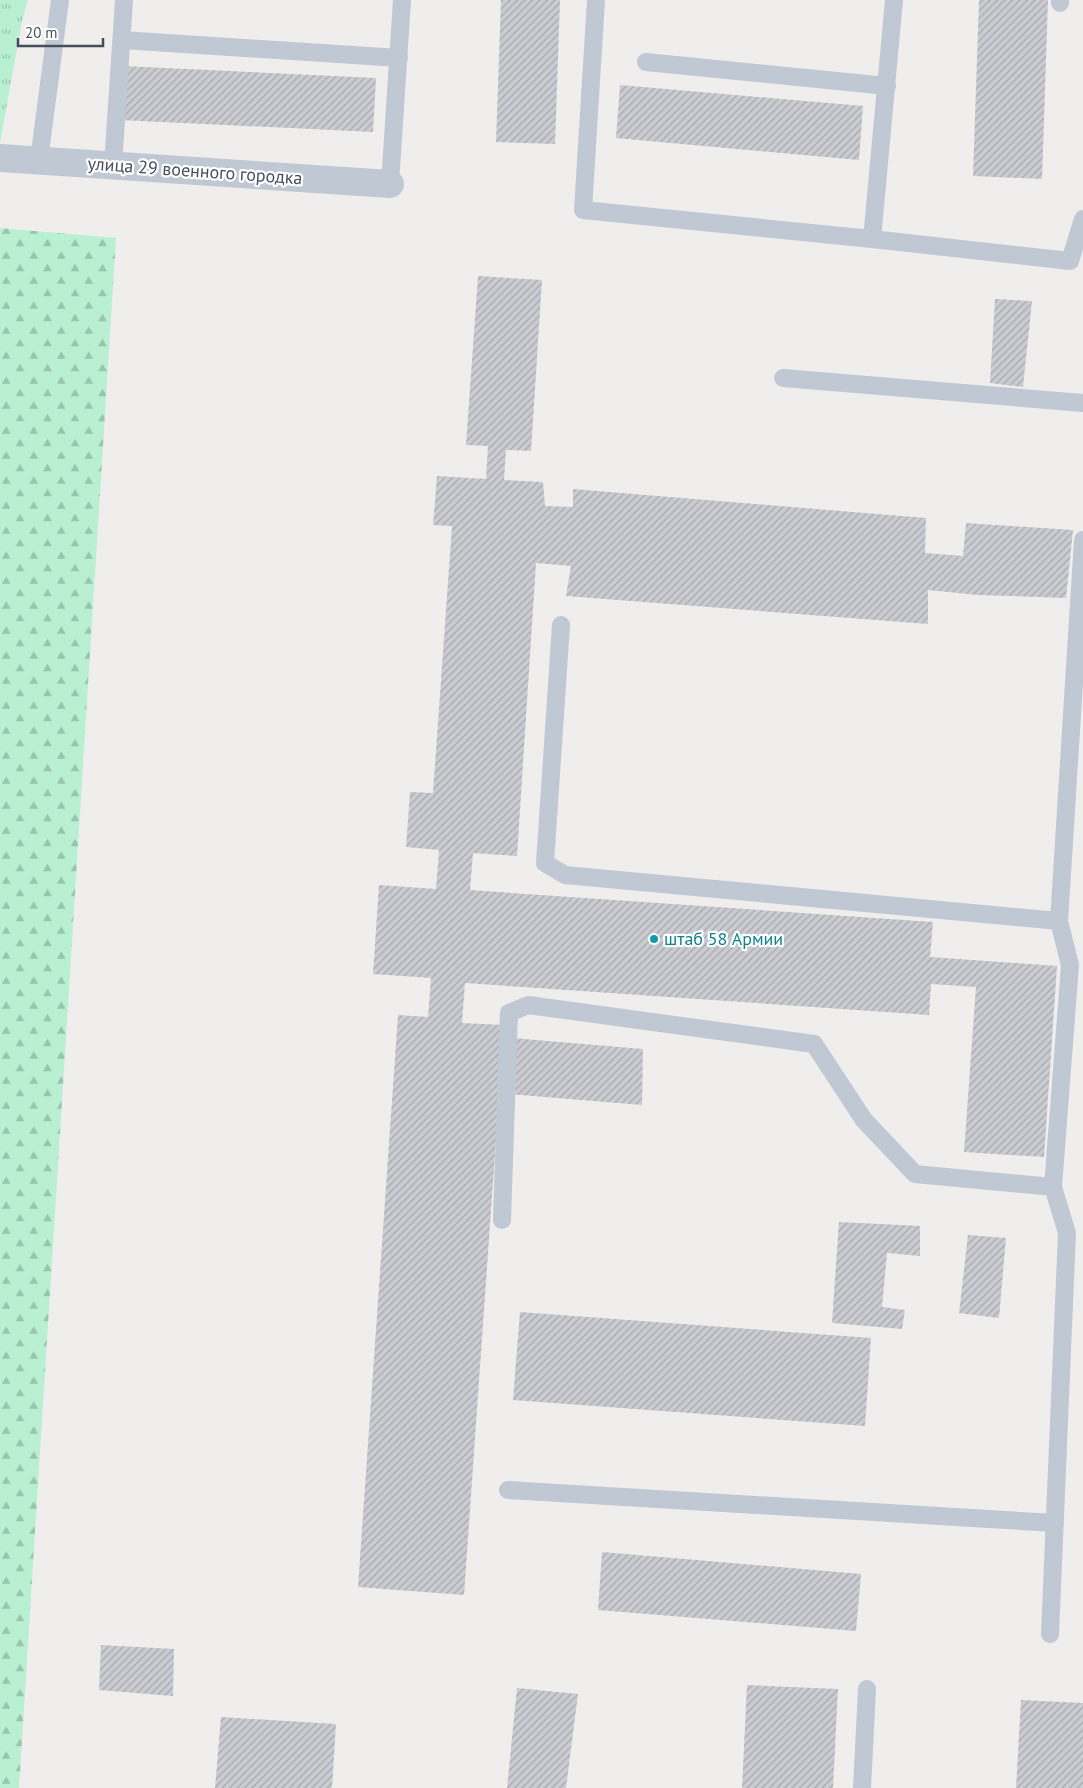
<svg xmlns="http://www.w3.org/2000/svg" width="1083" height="1788" font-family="'PT Sans',sans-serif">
<defs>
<pattern id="grass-tufts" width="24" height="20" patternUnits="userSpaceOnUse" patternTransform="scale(1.25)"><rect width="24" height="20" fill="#b9f0d2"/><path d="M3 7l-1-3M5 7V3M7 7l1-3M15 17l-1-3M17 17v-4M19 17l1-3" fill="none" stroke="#98c5ad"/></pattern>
<pattern id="forest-firs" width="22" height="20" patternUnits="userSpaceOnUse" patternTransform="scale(1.25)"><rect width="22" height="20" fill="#b9f0d2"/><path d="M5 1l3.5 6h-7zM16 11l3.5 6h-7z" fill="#98c5ad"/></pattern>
<pattern id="building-hatch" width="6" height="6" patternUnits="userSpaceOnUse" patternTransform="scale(1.25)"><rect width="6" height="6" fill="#caccd2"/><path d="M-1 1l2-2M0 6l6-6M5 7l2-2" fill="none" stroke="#a6a8ad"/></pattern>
</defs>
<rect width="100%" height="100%" fill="#f0eded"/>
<!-- grass -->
<path fill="url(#grass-tufts)" d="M 0,0 L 28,0 L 22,21 L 0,143 Z"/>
<!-- forest -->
<path fill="url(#forest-firs)" d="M 0,228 L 116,238 L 19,1788 L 0,1788 Z"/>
<!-- building -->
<path fill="url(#building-hatch)" d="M 501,0 L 560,0 L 555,144 L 496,142 Z
M 979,0 L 1048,0 L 1042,179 L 973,176 Z
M 123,66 L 376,78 L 373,132 L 120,120 Z
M 620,85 L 863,106 L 859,160 L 616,138 Z
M 478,276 L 542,280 L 531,451 L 506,450 L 504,480 L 543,482 L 545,506 L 573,507 L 573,489 L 926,518 L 925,553 L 963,556 L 966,523 L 1073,530 L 1066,598 L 978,595 L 928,590 L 928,624 L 566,596 L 571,566 L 536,563 L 517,856 L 473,853 L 470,890 L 933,922 L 930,957 L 1057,966 L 1044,1157 L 964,1152 L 976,987 L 931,984 L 929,1015 L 465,983 L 462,1023 L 504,1025 L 464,1595 L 358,1587 L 398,1015 L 428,1017 L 431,978 L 373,974 L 379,885 L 436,889 L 439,850 L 406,847 L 410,792 L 433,793 L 452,526 L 433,525 L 437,476 L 486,479 L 488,446 L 466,445 Z
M 995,299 L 1032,301 L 1023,387 L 990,383 Z
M 512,1038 L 643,1049 L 642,1105 L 509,1094 Z
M 839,1222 L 920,1226 L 920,1256 L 887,1253 L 882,1307 L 905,1310 L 902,1329 L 832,1323 Z
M 968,1235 L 1006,1238 L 999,1318 L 959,1313 Z
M 520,1312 L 871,1338 L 865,1426 L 513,1400 Z
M 602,1552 L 861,1574 L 856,1631 L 598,1610 Z
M 101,1645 L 174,1649 L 173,1696 L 99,1690 Z
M 747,1685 L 838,1689 L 833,1788 L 742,1788 Z
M 517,1688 L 578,1694 L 566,1788 L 507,1788 Z
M 1021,1700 L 1083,1703 L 1083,1788 L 1016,1788 Z
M 221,1717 L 336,1724 L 332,1788 L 215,1788 Z"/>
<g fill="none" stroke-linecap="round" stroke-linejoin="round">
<!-- lane -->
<path stroke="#c0c8d3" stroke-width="18" d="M 596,0 L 583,210 L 872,239 L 1070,261 L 1083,219
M 1060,3 L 1060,0
M 122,40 L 399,58
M 646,62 L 887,86
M 39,160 L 60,0
M 113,165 L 124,0
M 390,184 L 402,0
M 872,239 L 894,0
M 783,378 L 1083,403
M 561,625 L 545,863 L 565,875 L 1059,921
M 502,1220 L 509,1013 L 528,1005 L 814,1044 L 864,1120 L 915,1174 L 1053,1187
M 508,1490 L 1055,1523
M 1050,1634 L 1067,1233 L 1053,1187 L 1070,965 L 1059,921 L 1083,540
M 862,1788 L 867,1689"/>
<!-- street -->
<path stroke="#c0c8d3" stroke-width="28" d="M 0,158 L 390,184"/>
</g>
<!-- markers -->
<circle fill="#0f9aa8" stroke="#fff" stroke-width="2" cx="654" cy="939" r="5"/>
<g text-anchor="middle" stroke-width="4.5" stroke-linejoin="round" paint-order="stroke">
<!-- street labels -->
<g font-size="18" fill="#454f5b" stroke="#fff">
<text transform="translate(195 171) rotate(4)" y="6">улица 29 военного городка</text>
</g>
<!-- culture labels -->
<g font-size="18" fill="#0d838f" stroke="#fff" text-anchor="start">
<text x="664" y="945">штаб 58 Армии</text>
</g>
</g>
<!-- scale -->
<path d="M18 38v8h85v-8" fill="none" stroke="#454f5b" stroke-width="2.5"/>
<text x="25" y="38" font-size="15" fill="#454f5b" stroke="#ffffff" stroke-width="4" paint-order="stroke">20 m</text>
</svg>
